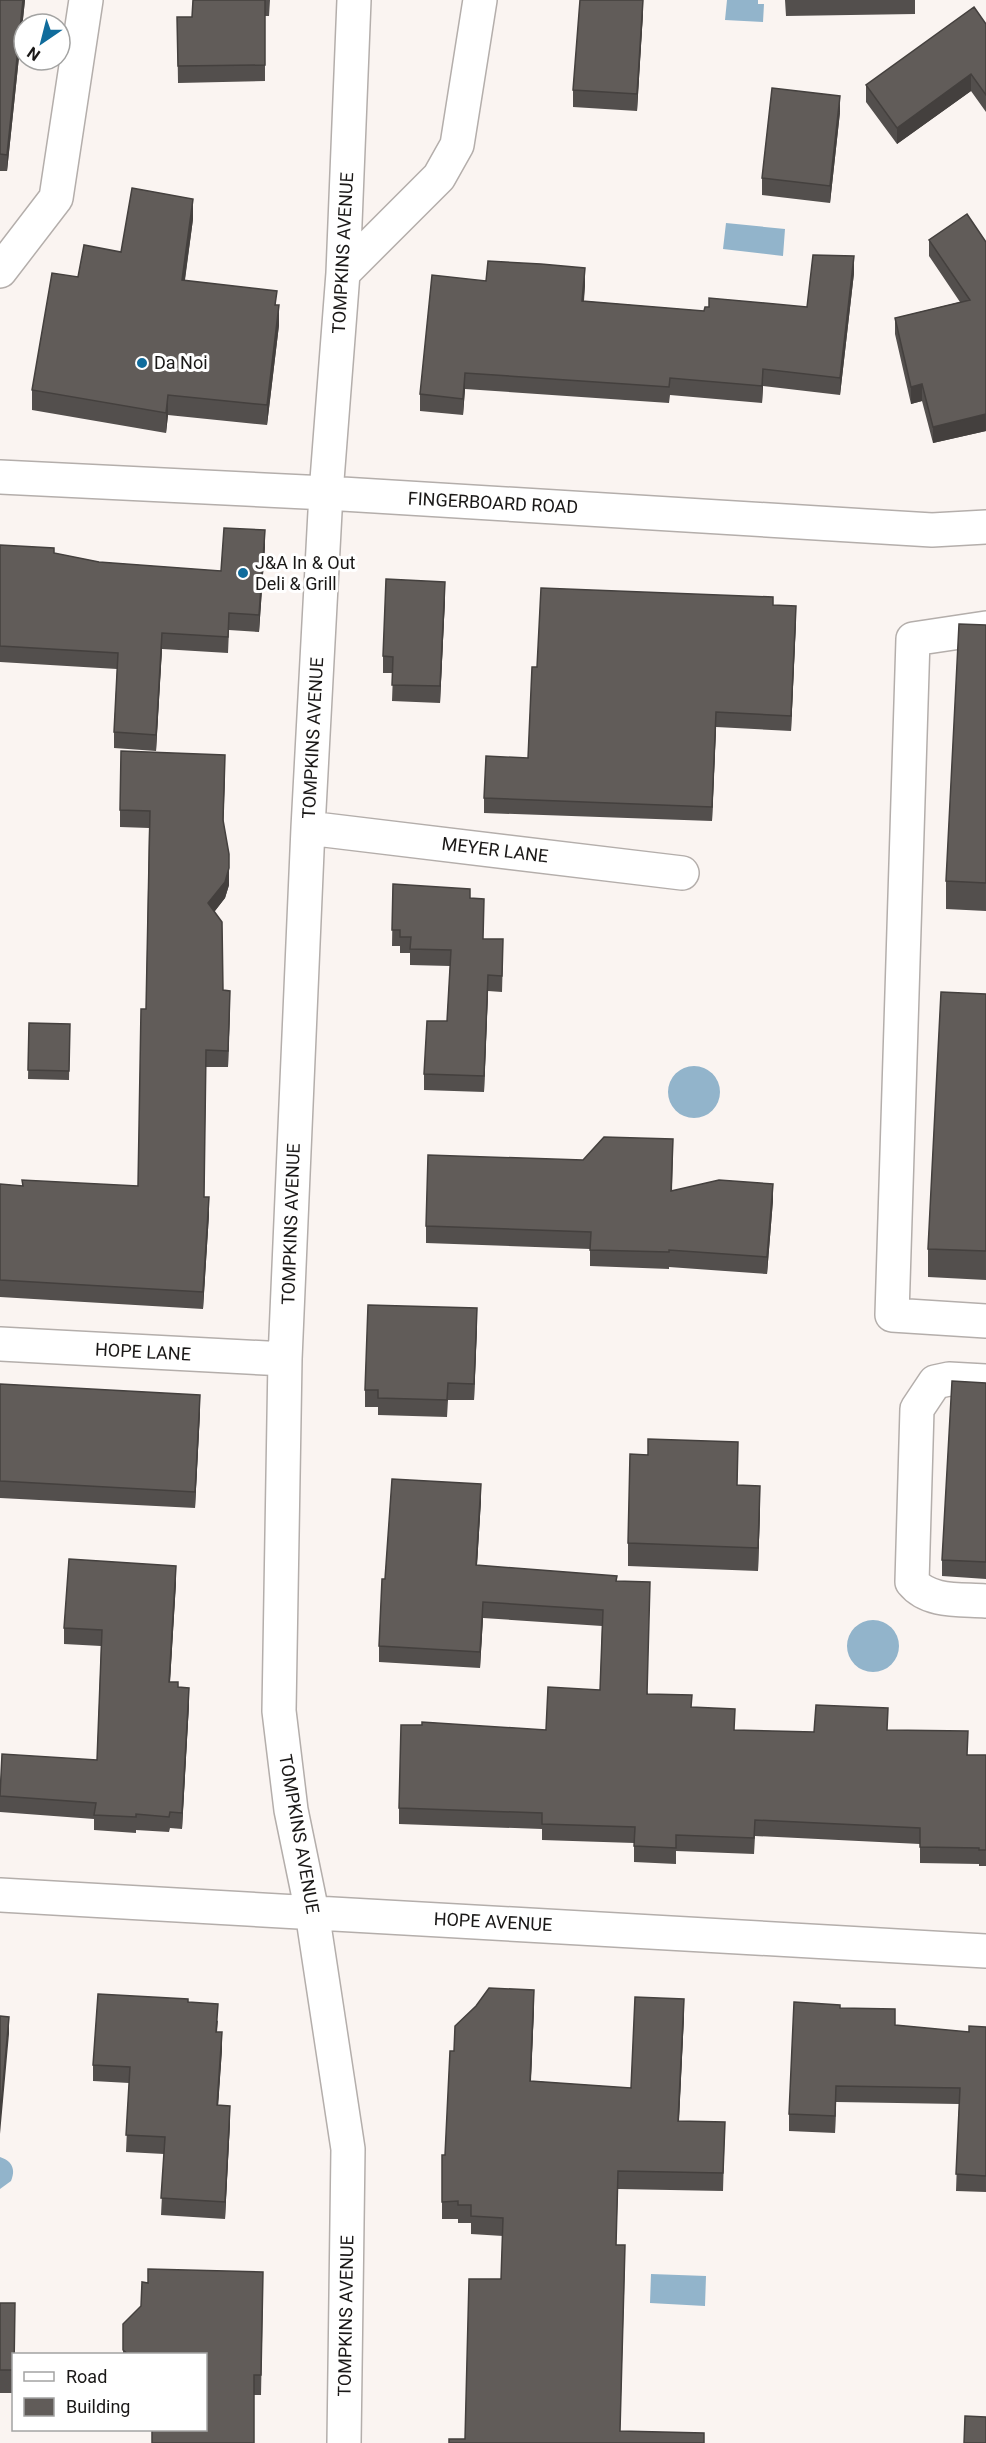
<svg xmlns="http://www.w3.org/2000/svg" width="986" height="2443" font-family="Roboto,sans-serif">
<rect width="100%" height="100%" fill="#faf4f1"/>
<!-- water -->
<path fill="#92b4cb" d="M 727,0 L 758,0 L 758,4 L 764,4 L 763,22 L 725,20 Z
M 726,223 L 785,229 L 783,256 L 723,249 Z
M668 1092a26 26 0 1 1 52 0a26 26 0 1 1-52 0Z
M847 1646a26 26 0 1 1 52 0a26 26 0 1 1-52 0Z
M 0,2157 C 12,2161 16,2169 11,2181 L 0,2189 Z
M 651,2274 L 706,2276 L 705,2306 L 650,2303 Z"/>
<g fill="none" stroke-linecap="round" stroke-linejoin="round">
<defs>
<path id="minor" d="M 0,271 L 56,198 L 86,0
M 343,273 L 439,177 L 457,145 L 480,0
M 0,477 L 326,493 L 932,530 L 986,527
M 986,628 L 913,639 L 892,1315 L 986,1321
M 308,828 L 682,873
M 0,1344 L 285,1359
M 986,1381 L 949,1379 L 935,1382 L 917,1409 L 912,1582 C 929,1603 961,1599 986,1601
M 0,1895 L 986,1951
M 344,2443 L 348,2149 L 312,1912 L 291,1810 L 279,1711 L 285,1359 L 308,828 L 326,493 L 343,273 L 354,0"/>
</defs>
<!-- minor casing -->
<use href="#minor" stroke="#b4aeab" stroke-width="36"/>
<!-- minor -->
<use href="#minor" stroke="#fff" stroke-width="33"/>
</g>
<!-- wall -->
<path fill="#534f4d" d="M 0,0 L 25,0 L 7,171 L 0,171 Z
M 193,0 L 270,0 L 269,16 L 265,16 L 265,81 L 178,83 L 177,17 L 192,17 Z
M 785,0 L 915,0 L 915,14 L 786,16 Z
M 643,13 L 637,111 L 573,107 L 573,90 Z
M 986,24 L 986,112 L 971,91 L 897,144 L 866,102 L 866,85 Z
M 840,112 L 830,203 L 762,195 L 762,178 Z
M 193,219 L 185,280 L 277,305 L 279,325 L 267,425 L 168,415 L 166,433 L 32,410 L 32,390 L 78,277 L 121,252 Z
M 929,240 L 986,242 L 986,431 L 933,443 L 922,401 L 911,404 L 895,334 L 895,318 L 960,302 L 929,256 Z
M 854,273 L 840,395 L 763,386 L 762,403 L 670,395 L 669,403 L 465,389 L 463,415 L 420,411 L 420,394 L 486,281 L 585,285 L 584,301 L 704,311 L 807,307 Z
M 0,545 L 54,553 L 99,562 L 221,571 L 265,546 L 259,632 L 229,630 L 228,653 L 162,649 L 156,751 L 114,748 L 114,732 L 117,669 L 0,662 Z
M 445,599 L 440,703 L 392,701 L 393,673 L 383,673 L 383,656 Z
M 773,605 L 796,620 L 791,731 L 716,727 L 712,821 L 484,813 L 484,798 L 528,758 L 537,667 Z
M 986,625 L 986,911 L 946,909 L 946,881 Z
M 225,772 L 223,823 L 229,885 L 225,898 L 214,912 L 223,990 L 230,1007 L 228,1067 L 206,1067 L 204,1197 L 209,1214 L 203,1309 L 0,1297 L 0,1184 L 22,1186 L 138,1186 L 146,1009 L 149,828 L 120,827 L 120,810 Z
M 393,884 L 470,898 L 483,939 L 503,955 L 502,992 L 488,991 L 484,1092 L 424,1090 L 424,1074 L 447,1021 L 450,966 L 410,965 L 410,953 L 400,953 L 400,946 L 392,946 Z
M 986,994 L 986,1280 L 928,1277 L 928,1249 Z
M 29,1023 L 70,1024 L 69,1080 L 28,1079 Z
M 673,1156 L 672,1191 L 773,1200 L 767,1274 L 669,1267 L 669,1269 L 590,1266 L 590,1249 L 426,1243 L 426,1226 L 583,1160 Z
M 477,1325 L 474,1400 L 448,1400 L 447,1417 L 378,1415 L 378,1407 L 365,1407 L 365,1390 Z
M 986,1383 L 986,1579 L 942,1576 L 942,1560 Z
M 0,1384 L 200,1412 L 195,1508 L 0,1498 Z
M 738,1465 L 737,1485 L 760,1510 L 758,1571 L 628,1566 L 628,1543 Z
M 481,1500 L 477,1565 L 617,1581 L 648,1694 L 692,1707 L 735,1730 L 814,1732 L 887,1730 L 968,1755 L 986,1755 L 986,1866 L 979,1866 L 979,1864 L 920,1863 L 920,1844 L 755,1836 L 754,1854 L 676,1851 L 676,1864 L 634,1862 L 634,1843 L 542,1840 L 542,1829 L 399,1824 L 399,1808 L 546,1730 L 600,1690 L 602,1626 L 483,1618 L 480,1668 L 379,1662 L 379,1646 L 385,1579 Z
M 176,1582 L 170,1682 L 178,1687 L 189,1704 L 182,1829 L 170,1828 L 169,1832 L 136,1830 L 136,1833 L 94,1830 L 94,1819 L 0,1812 L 0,1786 L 97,1760 L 101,1646 L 64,1644 L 64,1628 Z
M 188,2002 L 218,2021 L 217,2032 L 222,2049 L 218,2105 L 230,2122 L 225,2219 L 161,2215 L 164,2154 L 126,2152 L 129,2083 L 93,2081 L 93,2065 Z
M 476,2006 L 534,2008 L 531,2081 L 631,2088 L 684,2016 L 679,2121 L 725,2122 L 723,2191 L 618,2189 L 616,2245 L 625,2262 L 620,2431 L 465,2439 L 501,2279 L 503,2236 L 471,2234 L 471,2223 L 458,2223 L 458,2219 L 442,2219 L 442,2155 L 445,2155 L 454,2051 Z
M 840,2008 L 895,2025 L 969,2032 L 986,2027 L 986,2192 L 956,2191 L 959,2104 L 836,2102 L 835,2133 L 789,2131 L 789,2114 Z
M 263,2292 L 261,2395 L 254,2395 L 206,2355 L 123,2355 L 123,2324 Z
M 0,2303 L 14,2355 L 14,2393 L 0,2393 Z"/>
<!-- shaded-wall -->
<path fill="#44403e" d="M 23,0 L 25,0 L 7,171 L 7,155 Z
M 643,0 L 643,13 L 637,111 L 637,94 Z
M 971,74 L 971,91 L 897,144 L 897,128 Z
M 840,96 L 840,112 L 830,203 L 830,186 Z
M 193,199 L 193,219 L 182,300 L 182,280 Z
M 854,256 L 854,273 L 840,395 L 840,378 Z
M 585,268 L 585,285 L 582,318 L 582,301 Z
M 279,305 L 279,325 L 267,425 L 267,405 Z
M 763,369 L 763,386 L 762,403 L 762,386 Z
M 465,373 L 465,389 L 463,415 L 463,399 Z
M 922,384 L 922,401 L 911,404 L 911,387 Z
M 168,395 L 168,415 L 166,433 L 166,413 Z
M 986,414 L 986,431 L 933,443 L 933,427 Z
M 265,530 L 265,546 L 259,632 L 259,615 Z
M 445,582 L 445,599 L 440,703 L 440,686 Z
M 796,606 L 796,620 L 791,731 L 791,716 Z
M 162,633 L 162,649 L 156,751 L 156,735 Z
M 716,712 L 716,727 L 712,821 L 712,807 Z
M 225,755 L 225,772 L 223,837 L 223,820 Z
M 229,868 L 229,885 L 225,898 L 208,920 L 208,903 Z
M 488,975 L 488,991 L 484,1092 L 484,1076 Z
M 230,991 L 230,1007 L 228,1067 L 228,1051 Z
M 773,1184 L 773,1200 L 767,1274 L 767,1257 Z
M 209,1197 L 209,1214 L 203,1309 L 203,1292 Z
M 477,1308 L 477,1325 L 474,1400 L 474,1384 Z
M 200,1395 L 200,1412 L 195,1508 L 195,1492 Z
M 481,1484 L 481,1500 L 476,1581 L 476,1565 Z
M 760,1486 L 760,1510 L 758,1571 L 758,1548 Z
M 176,1566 L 176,1582 L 169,1698 L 169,1682 Z
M 483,1602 L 483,1618 L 480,1668 L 480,1652 Z
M 189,1688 L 189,1704 L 182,1829 L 182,1813 Z
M 534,1990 L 534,2008 L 530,2099 L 530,2081 Z
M 684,1999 L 684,2016 L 678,2139 L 678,2121 Z
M 9,2017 L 9,2034 L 0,2134 L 0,2117 Z
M 222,2032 L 222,2049 L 217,2122 L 217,2105 Z
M 836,2086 L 836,2102 L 835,2133 L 835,2116 Z
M 230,2106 L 230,2122 L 225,2219 L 225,2202 Z"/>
<!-- building -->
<path fill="#615c59" stroke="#44403e" stroke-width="1.5" d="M 0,0 L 23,0 L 7,155 L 0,154 Z
M 193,0 L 265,0 L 265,65 L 178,66 L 177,17 L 192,17 Z
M 580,0 L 643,0 L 637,94 L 573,90 Z
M 974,7 L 986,24 L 986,95 L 971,74 L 897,128 L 866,85 Z
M 772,88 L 840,96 L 830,186 L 762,178 Z
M 132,188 L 193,199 L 182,280 L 277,291 L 275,305 L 279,305 L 267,405 L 168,395 L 166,413 L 32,390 L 52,273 L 78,277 L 84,245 L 121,252 Z
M 967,214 L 986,242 L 986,414 L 933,427 L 922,384 L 911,387 L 895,318 L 970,300 L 929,240 Z
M 813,255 L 854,256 L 840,378 L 763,369 L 762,386 L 670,378 L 669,387 L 465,373 L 463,399 L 420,394 L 432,275 L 486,281 L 488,261 L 541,264 L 585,268 L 582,301 L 704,311 L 705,307 L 709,307 L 709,298 L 807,307 Z
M 224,528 L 265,530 L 259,615 L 229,613 L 228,637 L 162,633 L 156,735 L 114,732 L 118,653 L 0,646 L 0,545 L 54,548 L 54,553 L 99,562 L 221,571 Z
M 386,579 L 445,582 L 440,686 L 392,685 L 393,657 L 383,656 Z
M 541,588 L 773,597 L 773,605 L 796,606 L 791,716 L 716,712 L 712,807 L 484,798 L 486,756 L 528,758 L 532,667 L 537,667 Z
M 959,624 L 986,625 L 986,883 L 946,881 Z
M 121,751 L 225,755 L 223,820 L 229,854 L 229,868 L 225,882 L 208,903 L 222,922 L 223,990 L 230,991 L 228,1051 L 206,1050 L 204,1197 L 209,1197 L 203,1292 L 0,1280 L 0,1184 L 23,1186 L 22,1180 L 138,1186 L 141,1009 L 146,1009 L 150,811 L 120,810 Z
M 393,884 L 470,889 L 470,898 L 484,899 L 483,939 L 503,939 L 502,976 L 488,975 L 484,1076 L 424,1074 L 427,1021 L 447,1021 L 451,950 L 410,949 L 411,937 L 400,937 L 400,930 L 392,930 Z
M 941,992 L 986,994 L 986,1251 L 928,1249 Z
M 29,1023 L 70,1024 L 69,1071 L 28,1070 Z
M 604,1137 L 673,1139 L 671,1191 L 719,1180 L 773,1184 L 767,1257 L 669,1250 L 669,1252 L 590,1250 L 591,1232 L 426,1226 L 428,1155 L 583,1160 Z
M 368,1305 L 477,1308 L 474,1384 L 448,1383 L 447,1400 L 378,1398 L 378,1390 L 365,1390 Z
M 952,1381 L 986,1383 L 986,1562 L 942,1560 Z
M 0,1384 L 200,1395 L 195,1492 L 0,1481 Z
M 648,1439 L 738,1442 L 737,1485 L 760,1486 L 758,1548 L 628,1543 L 630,1454 L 648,1455 Z
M 392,1479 L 481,1484 L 476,1565 L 617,1576 L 616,1581 L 650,1582 L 647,1694 L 692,1695 L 691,1707 L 735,1709 L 734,1730 L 814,1732 L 816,1705 L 888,1708 L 887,1730 L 968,1731 L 967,1755 L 986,1755 L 986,1850 L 979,1850 L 979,1848 L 920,1847 L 920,1828 L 755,1820 L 754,1838 L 676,1835 L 676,1848 L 634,1846 L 635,1827 L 542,1824 L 542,1813 L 399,1808 L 401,1725 L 422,1725 L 422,1722 L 546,1730 L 548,1687 L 600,1690 L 603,1610 L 483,1602 L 480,1652 L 379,1646 L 382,1579 L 385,1579 Z
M 69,1559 L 176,1566 L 169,1682 L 178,1682 L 178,1687 L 189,1688 L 182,1813 L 170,1812 L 169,1817 L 136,1814 L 136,1817 L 94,1815 L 96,1803 L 0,1796 L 2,1754 L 97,1760 L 102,1630 L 64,1628 Z
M 489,1988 L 534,1990 L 530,2081 L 631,2088 L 635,1997 L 684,1999 L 678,2121 L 725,2122 L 723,2173 L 618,2171 L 616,2245 L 625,2245 L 620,2431 L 704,2433 L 704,2443 L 449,2443 L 449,2439 L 465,2439 L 469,2279 L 501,2279 L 503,2218 L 471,2216 L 471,2205 L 458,2205 L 458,2201 L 442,2202 L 442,2155 L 445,2155 L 450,2051 L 454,2051 L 455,2026 L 476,2006 Z
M 98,1994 L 188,1999 L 188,2002 L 218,2004 L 216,2032 L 222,2032 L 217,2105 L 230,2106 L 225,2202 L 161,2198 L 165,2137 L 126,2135 L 130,2067 L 93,2065 Z
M 794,2002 L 840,2005 L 840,2008 L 895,2009 L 895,2025 L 969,2032 L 969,2026 L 986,2027 L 986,2176 L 956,2174 L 960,2088 L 836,2086 L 835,2116 L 789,2114 Z
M 0,2016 L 9,2017 L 0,2117 Z
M 148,2269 L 263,2272 L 261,2375 L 254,2375 L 254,2443 L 152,2443 L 152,2430 L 206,2430 L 206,2355 L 129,2355 L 123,2350 L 123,2324 L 141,2306 L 142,2282 L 148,2283 Z
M 0,2303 L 15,2303 L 14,2370 L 0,2370 Z
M 965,2416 L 986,2417 L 986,2443 L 964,2443 Z"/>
<!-- markers -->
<g fill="#106c9c" stroke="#fff" stroke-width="2">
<circle cx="142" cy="363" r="6"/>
<circle cx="243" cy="573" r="6"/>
</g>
<g text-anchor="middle" stroke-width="6" stroke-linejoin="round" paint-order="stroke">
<!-- street labels -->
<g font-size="18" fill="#1a1817" stroke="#fff">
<text transform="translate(343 253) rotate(-87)" y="6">TOMPKINS AVENUE</text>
<text transform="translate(493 503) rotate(3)" y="6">FINGERBOARD ROAD</text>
<text transform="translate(313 738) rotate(-87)" y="6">TOMPKINS AVENUE</text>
<text transform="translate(495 850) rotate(7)" y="6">MEYER LANE</text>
<text transform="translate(291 1224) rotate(-88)" y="6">TOMPKINS AVENUE</text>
<text transform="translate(143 1352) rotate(3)" y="6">HOPE LANE</text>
<text transform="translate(299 1834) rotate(80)" y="6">TOMPKINS AVENUE</text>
<text transform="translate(493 1922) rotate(3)" y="6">HOPE AVENUE</text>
<text transform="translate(346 2316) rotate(-89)" y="6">TOMPKINS AVENUE</text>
</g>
<!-- poi labels -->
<g font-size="18" fill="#1a1817" stroke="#fff" text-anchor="start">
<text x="154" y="369">Da Noi</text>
<text x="255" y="569">J&amp;A In &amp; Out<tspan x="255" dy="21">Deli &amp; Grill</tspan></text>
</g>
</g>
<!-- legend -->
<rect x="12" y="2353" width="195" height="78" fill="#ffffff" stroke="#a3a3a2" stroke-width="1.5"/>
<rect x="24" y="2372" width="30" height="9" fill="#ffffff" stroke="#a3a3a2" stroke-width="1.5"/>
<text x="66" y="2383" font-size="18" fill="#1a1817">Road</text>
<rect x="24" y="2398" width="30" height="18" fill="#615c59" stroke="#a3a3a2" stroke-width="1.5"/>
<text x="66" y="2413" font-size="18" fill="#1a1817">Building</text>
<!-- north arrow -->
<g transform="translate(42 42) rotate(215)"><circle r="28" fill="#ffffff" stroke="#a3a3a2" stroke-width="1.5"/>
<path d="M0-4.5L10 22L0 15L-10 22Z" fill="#106c9c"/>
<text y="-9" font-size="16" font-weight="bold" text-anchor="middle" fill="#1a1817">N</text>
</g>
</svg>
